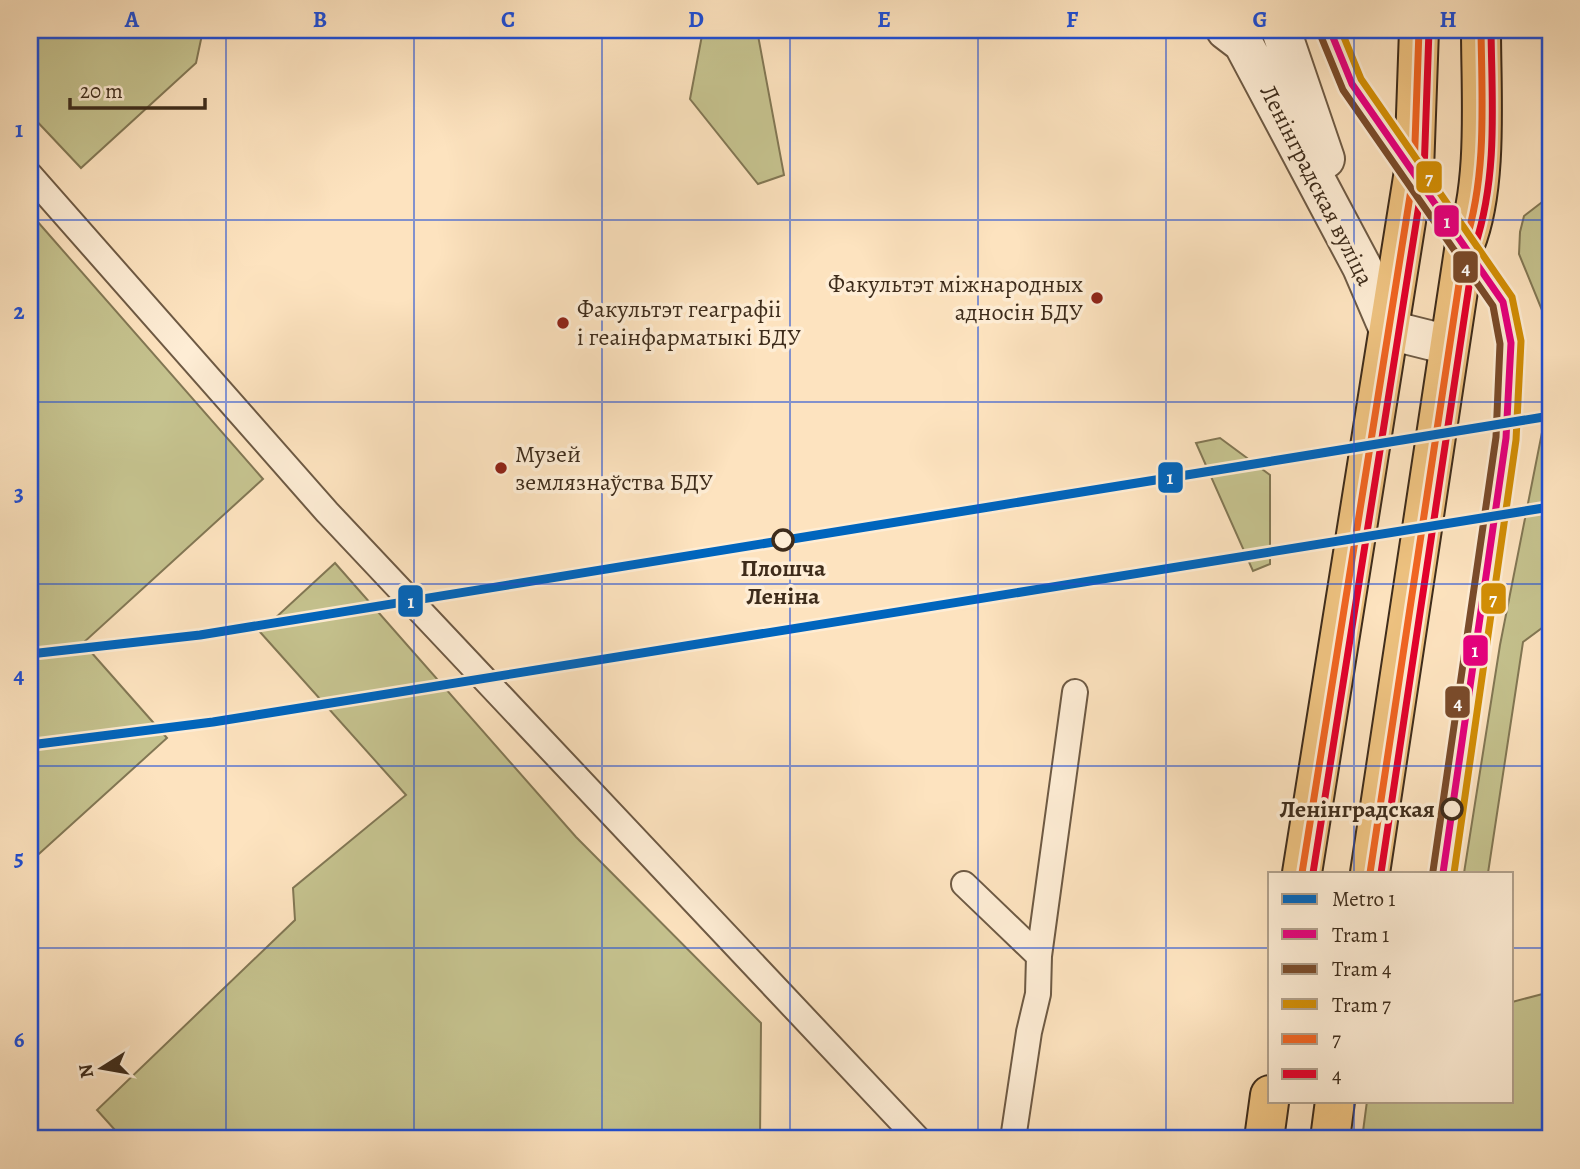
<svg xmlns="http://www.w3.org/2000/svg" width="1580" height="1169" font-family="Alegreya,serif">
<rect width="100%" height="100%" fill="#fde3bf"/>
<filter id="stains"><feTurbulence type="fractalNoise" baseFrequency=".00286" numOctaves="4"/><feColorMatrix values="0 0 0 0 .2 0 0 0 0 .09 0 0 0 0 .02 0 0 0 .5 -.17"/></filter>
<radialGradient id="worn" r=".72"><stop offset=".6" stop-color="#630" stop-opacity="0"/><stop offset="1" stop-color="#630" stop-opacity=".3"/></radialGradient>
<!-- green -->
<path fill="#c5c28e" stroke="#827754" stroke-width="2" d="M 30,30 L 203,30 L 196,63 L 81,168 L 30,114 Z
M 703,30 L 757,30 L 784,175 L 758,184 L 690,99 Z
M 1550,196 L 1550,622 L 1523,642 L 1488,873 L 1464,873 L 1500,645 L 1550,392 L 1544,315 L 1519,254 L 1520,232 L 1524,216 Z
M 37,221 L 263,479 L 83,643 L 167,738 L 30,862 L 30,227 Z
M 1220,438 L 1270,475 L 1270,564 L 1253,571 L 1196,443 Z
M 335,563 L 576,837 L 761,1023 L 760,1139 L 123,1139 L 97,1110 L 295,920 L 293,888 L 406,795 L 260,632 Z
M 1550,992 L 1550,1139 L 1362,1139 L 1367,1101 L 1512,1101 L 1512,1002 Z"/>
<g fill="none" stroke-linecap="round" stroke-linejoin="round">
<defs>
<path id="service" d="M 30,175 L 327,512 L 918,1139
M 964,884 L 1039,956 L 1038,994 L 1029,1032 L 1013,1139
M 1039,956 L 1075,692"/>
<path id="tertiary" d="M 1226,30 L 1243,43 L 1362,267 L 1389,330 L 1449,345
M 1281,30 L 1325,159"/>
<path id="primary" d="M 1302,873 L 1414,171 L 1419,30
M 1370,873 L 1465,244 C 1488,187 1481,93 1481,30
M 1264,1139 L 1270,1095
M 1330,1139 L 1335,1101"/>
</defs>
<!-- service casing -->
<use href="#service" stroke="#6e5a44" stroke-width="28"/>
<!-- tertiary casing -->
<use href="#tertiary" stroke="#6e5a44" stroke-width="42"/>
<!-- primary casing -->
<use href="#primary" stroke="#3e2c1b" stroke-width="42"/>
<!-- service -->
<use href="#service" stroke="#feedd5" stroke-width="24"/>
<!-- tertiary -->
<use href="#tertiary" stroke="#feedd5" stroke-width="38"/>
<!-- primary -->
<use href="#primary" stroke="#eec280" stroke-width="38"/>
<defs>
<path id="bus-1" d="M 1302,873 L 1414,171 L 1419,30
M 1370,873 L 1465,244 C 1487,175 1482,102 1481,30"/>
<path id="bus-2" d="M 1313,873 L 1424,173 L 1429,30
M 1381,873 L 1475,246 C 1498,176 1492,103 1491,30"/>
</defs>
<!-- bus-1 casing -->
<use href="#bus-1" stroke="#feedd5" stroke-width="12"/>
<!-- bus-2 casing -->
<use href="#bus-2" stroke="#feedd5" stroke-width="12"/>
<!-- bus-1 -->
<use href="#bus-1" stroke="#f26522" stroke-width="7"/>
<!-- bus-2 -->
<use href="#bus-2" stroke="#e4002b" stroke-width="7"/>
<defs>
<path id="tram-1" d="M 1330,30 L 1352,84 L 1503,302 L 1511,343 L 1506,438 L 1443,873"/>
<path id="tram-2" d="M 1320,34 L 1343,90 L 1493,306 L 1500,344 L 1496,437 L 1433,871"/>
<path id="tram-3" d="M 1341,30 L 1361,79 L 1512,297 L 1521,341 L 1516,440 L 1454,873"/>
</defs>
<!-- tram-1 casing -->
<use href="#tram-1" stroke="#feedd5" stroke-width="12"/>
<!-- tram-2 casing -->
<use href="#tram-2" stroke="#feedd5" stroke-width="12"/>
<!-- tram-3 casing -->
<use href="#tram-3" stroke="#feedd5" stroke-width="12"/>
<!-- tram-1 -->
<use href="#tram-1" stroke="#e5007d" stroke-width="7"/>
<!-- tram-2 -->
<use href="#tram-2" stroke="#7a4b2a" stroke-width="7"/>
<!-- tram-3 -->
<use href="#tram-3" stroke="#d28e05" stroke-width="7"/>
<defs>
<path id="metro-1" d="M 30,654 L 200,635 L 1550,416
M 30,745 L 213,722 L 1550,507"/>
</defs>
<!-- metro-1 casing -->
<use href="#metro-1" stroke="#feedd5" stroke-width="14"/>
<!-- metro-1 -->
<use href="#metro-1" stroke="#0065bd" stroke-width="9"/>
</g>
<!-- grid -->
<path fill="none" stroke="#1d4ed8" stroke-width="2" stroke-opacity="0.55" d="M 226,30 L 226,1139M 414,30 L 414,1139M 602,30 L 602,1139M 790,30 L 790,1139M 978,30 L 978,1139M 1166,30 L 1166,1139M 1354,30 L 1354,873M 30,220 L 1550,220M 30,402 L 1550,402M 30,584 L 1550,584M 30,766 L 1550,766M 30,948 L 1270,948M 1512,948 L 1550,948M 1354,1101 L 1354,1139"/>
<!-- markers -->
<g fill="#8f2418" stroke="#feedd5" stroke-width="2.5">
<circle cx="1097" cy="298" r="7"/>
<circle cx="563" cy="323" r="7"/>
<circle cx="501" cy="468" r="7"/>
</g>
<g fill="#feedd5" stroke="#3e2c1b" stroke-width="3.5">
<circle cx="783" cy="540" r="10"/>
<circle cx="1452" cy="809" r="10"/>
</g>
<g text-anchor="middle" stroke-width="7" stroke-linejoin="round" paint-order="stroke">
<!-- street labels -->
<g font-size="24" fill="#3e2c1b" stroke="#feedd5">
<text transform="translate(1317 185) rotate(63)" y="8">Ленінградская вуліца</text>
</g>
<!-- poi labels -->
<g font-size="24" fill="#3e2c1b" stroke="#feedd5" text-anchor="start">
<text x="1083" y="292" text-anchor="end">Факультэт міжнародных<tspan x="1083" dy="28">адносін БДУ</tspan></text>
<text x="577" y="317">Факультэт геаграфіі<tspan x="577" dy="28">і геаінфарматыкі БДУ</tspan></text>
<text x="515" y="462">Музей<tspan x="515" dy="28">землязнаўства БДУ</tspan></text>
</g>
<!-- stop labels -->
<g font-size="24" font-weight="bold" fill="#3e2c1b" stroke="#feedd5">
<text x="783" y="576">Плошча<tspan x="783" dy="28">Леніна</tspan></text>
<text x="1435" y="817" text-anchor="end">Ленінградская</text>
</g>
</g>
<g stroke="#feedd5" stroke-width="2.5">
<rect x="1415" y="160" width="28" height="34" rx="7" fill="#d28e05"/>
<rect x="1433" y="204" width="27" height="34" rx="7" fill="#e5007d"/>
<rect x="1452" y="250" width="27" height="34" rx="7" fill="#7a4b2a"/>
<rect x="1157" y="461" width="27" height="33" rx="7" fill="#0065bd"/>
<rect x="1480" y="582" width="27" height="33" rx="7" fill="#d28e05"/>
<rect x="397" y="584" width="27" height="34" rx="7" fill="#0065bd"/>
<rect x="1462" y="634" width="27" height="33" rx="7" fill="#e5007d"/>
<rect x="1444" y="685" width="27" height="34" rx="7" fill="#7a4b2a"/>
</g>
<g font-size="19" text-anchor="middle" font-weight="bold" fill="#fff">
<text x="1429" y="184">7</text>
<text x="1447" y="228">1</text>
<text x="1466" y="274">4</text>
<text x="1170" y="484">1</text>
<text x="1493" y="605">7</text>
<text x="411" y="608">1</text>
<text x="1475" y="657">1</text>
<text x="1458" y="709">4</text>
</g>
<!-- margin -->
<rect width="1580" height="1169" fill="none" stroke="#fde3bf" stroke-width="77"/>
<!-- legend -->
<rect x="1268" y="872" width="245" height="231" fill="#feedd5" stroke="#b1a08b" stroke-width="2"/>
<rect x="1282" y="894" width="35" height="10" fill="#0065bd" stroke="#b1a08b" stroke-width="2"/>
<text x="1332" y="906" font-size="21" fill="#3e2c1b">Metro 1</text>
<rect x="1282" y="929" width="35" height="10" fill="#e5007d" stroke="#b1a08b" stroke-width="2"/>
<text x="1332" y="942" font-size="21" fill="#3e2c1b">Tram 1</text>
<rect x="1282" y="964" width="35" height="10" fill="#7a4b2a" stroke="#b1a08b" stroke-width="2"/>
<text x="1332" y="976" font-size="21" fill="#3e2c1b">Tram 4</text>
<rect x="1282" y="999" width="35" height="10" fill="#d28e05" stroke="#b1a08b" stroke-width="2"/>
<text x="1332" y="1012" font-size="21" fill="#3e2c1b">Tram 7</text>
<rect x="1282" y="1034" width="35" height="10" fill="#f26522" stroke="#b1a08b" stroke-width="2"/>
<text x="1332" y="1046" font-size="21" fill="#3e2c1b">7</text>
<rect x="1282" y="1069" width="35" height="10" fill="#e4002b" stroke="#b1a08b" stroke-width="2"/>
<text x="1332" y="1082" font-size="21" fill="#3e2c1b">4</text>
<!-- north arrow -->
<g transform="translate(102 1068) rotate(259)" stroke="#feedd5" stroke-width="5" paint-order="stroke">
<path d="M0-5L12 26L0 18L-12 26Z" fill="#3e2c1b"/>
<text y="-10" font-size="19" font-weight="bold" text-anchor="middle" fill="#3e2c1b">N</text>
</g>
<!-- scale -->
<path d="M70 98v10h135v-10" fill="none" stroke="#3e2c1b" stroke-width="3.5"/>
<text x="80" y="98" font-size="21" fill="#3e2c1b" stroke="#feedd5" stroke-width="5" paint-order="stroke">20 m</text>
<rect x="38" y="38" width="1504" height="1092" fill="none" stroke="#1d4ed8" stroke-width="2.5"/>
<g font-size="23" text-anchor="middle" font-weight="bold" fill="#1d4ed8">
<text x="132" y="27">A</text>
<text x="320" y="27">B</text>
<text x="508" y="27">C</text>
<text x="696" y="27">D</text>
<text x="884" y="27">E</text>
<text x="1072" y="27">F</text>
<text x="1260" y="27">G</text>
<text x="1448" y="27">H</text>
<text x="19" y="137">1</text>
<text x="19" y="319">2</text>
<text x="19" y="501">3</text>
<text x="19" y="683">4</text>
<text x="19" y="865">5</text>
<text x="19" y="1047">6</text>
</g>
<rect width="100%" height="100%" filter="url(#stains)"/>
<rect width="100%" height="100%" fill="url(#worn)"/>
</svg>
